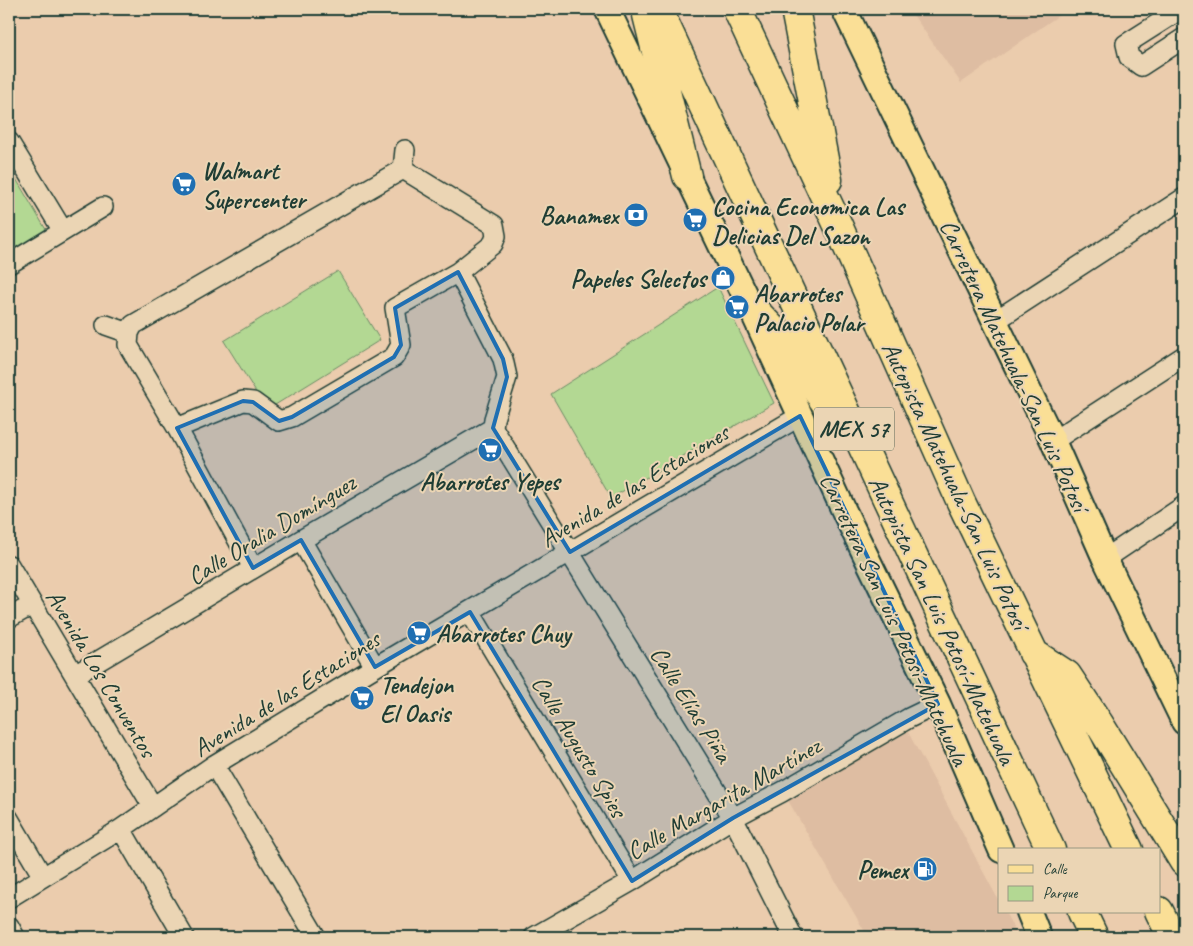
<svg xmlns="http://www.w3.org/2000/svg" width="1193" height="946" font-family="Caveat,sans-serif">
<rect width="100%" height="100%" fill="#ebccad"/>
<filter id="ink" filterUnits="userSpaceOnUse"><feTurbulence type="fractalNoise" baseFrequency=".02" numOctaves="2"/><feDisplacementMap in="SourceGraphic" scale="10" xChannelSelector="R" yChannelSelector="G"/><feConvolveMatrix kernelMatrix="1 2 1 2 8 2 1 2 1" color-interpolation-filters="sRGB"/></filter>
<g filter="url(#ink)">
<!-- built -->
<path fill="#debda2" d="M 909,9 L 1068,9 L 961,83 Z
M 908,732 L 999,901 L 999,912 L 1005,912 L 1018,937 L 868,937 L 786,797 Z"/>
<!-- green -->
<path fill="#b3d893" stroke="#698a64" d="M 9,167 L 48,233 L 9,256 Z
M 338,271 L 380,340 L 267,410 L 224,341 Z
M 718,287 L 774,403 L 611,498 L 551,394 Z"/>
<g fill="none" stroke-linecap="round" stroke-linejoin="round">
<defs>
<path id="minor" d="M 1181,9 L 1126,44 L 1129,57 L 1141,66 L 1184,38
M 9,142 L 63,231
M 403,169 L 494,225 L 496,236 L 493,244 L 458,272 L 503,359 L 507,377 L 494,419 L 493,428 L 733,818 L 793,937
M 403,169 L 405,150
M 9,264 L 103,207
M 995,321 L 1184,198
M 106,325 L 129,333
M 177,428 L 243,401 L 253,402 L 279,421 L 292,417 L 394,357 L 401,345 L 395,308 L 458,272
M 1053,441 L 1184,356
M 301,540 L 375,667
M 1105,559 L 1184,506
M 9,565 L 153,807
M 253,568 L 177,428 L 128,345 L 129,333 L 133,325 L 403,169
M 470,612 L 632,881
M 9,618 L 32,605
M 75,675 L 301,540 L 493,428
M 214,765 L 316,937
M 9,819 L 43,877
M 121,829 L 184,937
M 9,898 L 121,829 L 214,765 L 375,667 L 800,416
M 9,926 L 15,937
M 534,937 L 632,881 L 733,818 L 782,792 L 909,718 L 938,704"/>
<path id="major" d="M 607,9 L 749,304 L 845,513 L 938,704 L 1001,850
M 844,9 L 1053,441 L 1105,559 L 1184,722
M 1029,912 L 1039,937"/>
<path id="highway" d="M 658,9 L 1051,850
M 737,9 L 837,223 L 961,502 L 1129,850
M 795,9 L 828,180
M 647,15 L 687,176
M 749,304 L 779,336 L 833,414
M 1033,653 L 1067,675 L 1100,725 L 1184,862
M 1159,911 L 1172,937
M 1082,912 L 1094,937"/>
</defs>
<!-- minor casing -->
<use href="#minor" stroke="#1f3d34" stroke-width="22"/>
<!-- major casing -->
<use href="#major" stroke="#1f3d34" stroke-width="28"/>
<!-- highway casing -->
<use href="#highway" stroke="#1f3d34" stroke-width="31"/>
<!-- minor -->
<use href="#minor" stroke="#ebd5b4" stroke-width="19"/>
<!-- major -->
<use href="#major" stroke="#fadf96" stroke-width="24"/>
<!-- highway -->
<use href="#highway" stroke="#fadf96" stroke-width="28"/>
</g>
</g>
<!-- marked area -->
<path fill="#1f6fb2" fill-opacity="0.2" stroke="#1f6fb2" stroke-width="4" stroke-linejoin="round" d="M 458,272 L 503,359 L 507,377 L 493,428 L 570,552 L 800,416 L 938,704 L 733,818 L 632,881 L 470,612 L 375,667 L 301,540 L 253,568 L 177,428 L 243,401 L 253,402 L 279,421 L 292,417 L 394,357 L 401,345 L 395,308 Z"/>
<!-- icons -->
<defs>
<symbol id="supermarket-disc" viewBox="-11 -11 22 22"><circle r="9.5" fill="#1f6fb2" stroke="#ebd5b4"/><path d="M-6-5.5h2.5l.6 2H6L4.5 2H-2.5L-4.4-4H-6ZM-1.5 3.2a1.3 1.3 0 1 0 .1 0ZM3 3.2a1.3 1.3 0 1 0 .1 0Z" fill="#fff"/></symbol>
<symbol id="bank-disc" viewBox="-11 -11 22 22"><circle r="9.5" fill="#1f6fb2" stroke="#ebd5b4"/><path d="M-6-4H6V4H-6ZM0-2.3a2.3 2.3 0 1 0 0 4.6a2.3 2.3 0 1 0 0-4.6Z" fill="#fff"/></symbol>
<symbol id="shop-disc" viewBox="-11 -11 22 22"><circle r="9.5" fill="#1f6fb2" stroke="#ebd5b4"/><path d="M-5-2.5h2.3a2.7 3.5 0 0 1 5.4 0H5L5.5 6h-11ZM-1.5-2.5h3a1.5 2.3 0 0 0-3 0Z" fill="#fff"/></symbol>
<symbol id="fuel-disc" viewBox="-11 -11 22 22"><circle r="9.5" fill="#1f6fb2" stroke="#ebd5b4"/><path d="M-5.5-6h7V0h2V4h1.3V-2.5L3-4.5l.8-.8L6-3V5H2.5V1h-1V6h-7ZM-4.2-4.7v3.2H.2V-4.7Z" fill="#fff"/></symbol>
</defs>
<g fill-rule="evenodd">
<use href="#supermarket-disc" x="170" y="170" width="28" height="28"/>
<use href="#bank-disc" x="622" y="201" width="28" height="28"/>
<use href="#supermarket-disc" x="681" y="206" width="28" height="28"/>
<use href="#shop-disc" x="709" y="264" width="28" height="28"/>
<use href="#supermarket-disc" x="723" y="293" width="28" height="28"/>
<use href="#supermarket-disc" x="476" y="436" width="28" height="28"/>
<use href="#supermarket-disc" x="405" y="619" width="28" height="28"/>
<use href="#supermarket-disc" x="348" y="684" width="28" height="28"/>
<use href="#fuel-disc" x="911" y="855" width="28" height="28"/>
</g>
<g text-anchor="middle" stroke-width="4" stroke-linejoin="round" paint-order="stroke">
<!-- shield labels -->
<rect fill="#ebd5b4" stroke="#5c6b5a" stroke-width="1" x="814" y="407.5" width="80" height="43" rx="4"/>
<g font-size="24" font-weight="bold" fill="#1f3d34">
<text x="854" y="437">MEX 57</text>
</g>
<!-- poi labels -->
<g font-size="25" font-weight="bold" fill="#1f3d34" stroke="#ebd5b4" text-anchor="start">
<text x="202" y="179">Walmart<tspan x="202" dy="29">Supercenter</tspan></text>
<text x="712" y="215">Cocina Economica Las<tspan x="712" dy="29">Delicias Del Sazon</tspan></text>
<text x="618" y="224" text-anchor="end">Banamex</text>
<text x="706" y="287" text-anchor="end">Papeles Selectos</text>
<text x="754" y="302">Abarrotes<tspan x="754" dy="29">Palacio Polar</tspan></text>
<text x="490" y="490" text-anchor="middle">Abarrotes Yepes</text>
<text x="436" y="642">Abarrotes Chuy</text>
<text x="380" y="693">Tendejon<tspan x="380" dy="29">El Oasis</tspan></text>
<text x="908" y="878" text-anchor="end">Pemex</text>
</g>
<!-- street labels -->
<g font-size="25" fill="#1f3d34" stroke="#ebd5b4">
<text transform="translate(1015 365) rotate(65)" y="9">Carretera Matehuala-San Luis Potosí</text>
<text transform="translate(634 485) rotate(-31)" y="9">Avenida de las Estaciones</text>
<text transform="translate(956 485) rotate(65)" y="9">Autopista Matehuala-San Luis Potosí</text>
<text transform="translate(271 529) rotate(-31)" y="9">Calle Oralia Domínguez</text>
<text transform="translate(895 619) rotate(65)" y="9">Carretera San Luis Potosí-Matehuala</text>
<text transform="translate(943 620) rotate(65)" y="9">Autopista San Luis Potosí-Matehuala</text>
<text transform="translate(102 673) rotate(59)" y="9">Avenida Los Conventos</text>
<text transform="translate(286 693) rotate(-32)" y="9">Avenida de las Estaciones</text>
<text transform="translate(692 704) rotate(58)" y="9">Calle Elías Piña</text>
<text transform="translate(580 746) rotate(59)" y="9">Calle Augusto Spies</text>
<text transform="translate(723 798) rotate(-30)" y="9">Calle Margarita Martínez</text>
</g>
</g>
<!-- margin -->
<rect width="1193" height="946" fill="none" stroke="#ebd5b4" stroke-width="30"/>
<rect x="15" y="15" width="1163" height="916" fill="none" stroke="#1f3d34" stroke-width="2" filter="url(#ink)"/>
<!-- legend -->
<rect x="998" y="848" width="162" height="65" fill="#ebd5b4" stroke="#999881"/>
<rect x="1008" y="865" width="25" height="8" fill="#fadf96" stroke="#999881"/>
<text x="1043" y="874" font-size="15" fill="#1f3d34">Calle</text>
<rect x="1008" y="886" width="25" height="15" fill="#b3d893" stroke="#999881"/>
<text x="1043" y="898" font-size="15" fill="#1f3d34">Parque</text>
</svg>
